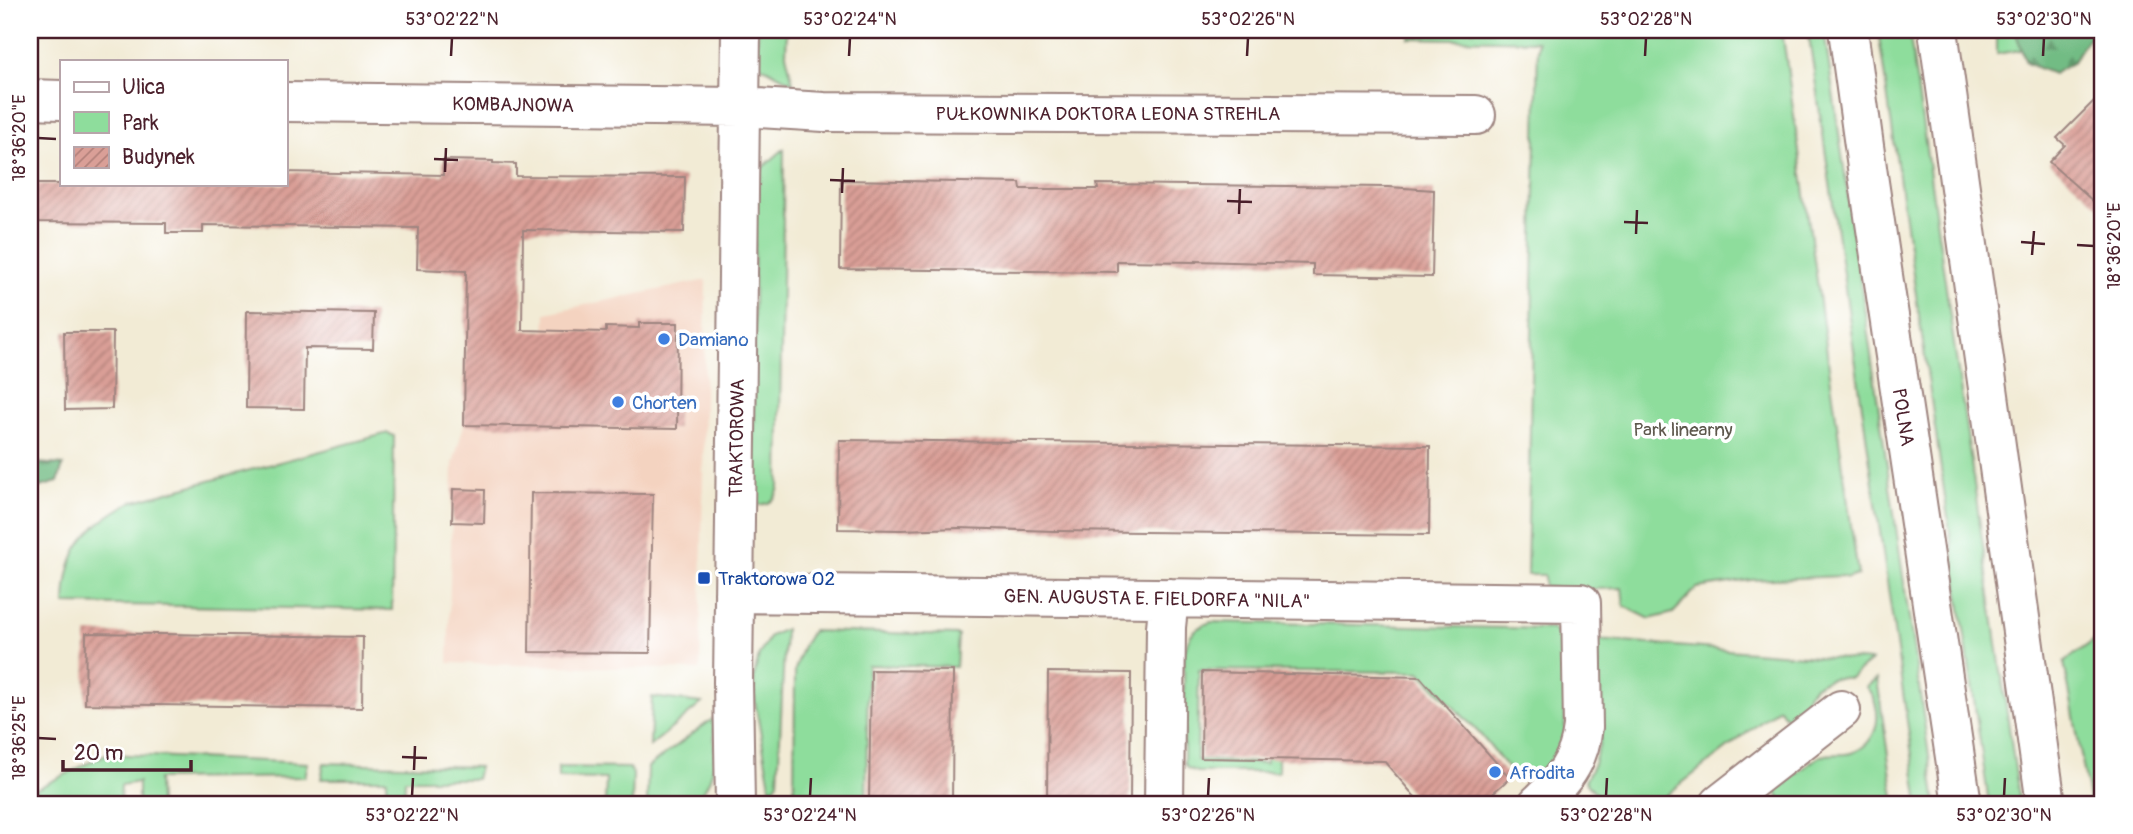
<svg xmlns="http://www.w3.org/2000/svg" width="2133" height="834" font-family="Pangolin,sans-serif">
<defs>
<pattern id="forest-firs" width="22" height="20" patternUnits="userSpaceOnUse" patternTransform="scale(1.75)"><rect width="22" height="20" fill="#72bc84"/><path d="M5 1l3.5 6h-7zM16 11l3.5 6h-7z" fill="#60986c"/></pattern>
<pattern id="building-hatch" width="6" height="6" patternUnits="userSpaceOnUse" patternTransform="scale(1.75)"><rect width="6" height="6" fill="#da9f97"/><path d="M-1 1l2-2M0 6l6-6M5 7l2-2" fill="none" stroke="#b3817b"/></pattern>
</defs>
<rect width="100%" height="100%" fill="#fff"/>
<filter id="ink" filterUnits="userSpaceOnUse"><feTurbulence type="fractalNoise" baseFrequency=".0143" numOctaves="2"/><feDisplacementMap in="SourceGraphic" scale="14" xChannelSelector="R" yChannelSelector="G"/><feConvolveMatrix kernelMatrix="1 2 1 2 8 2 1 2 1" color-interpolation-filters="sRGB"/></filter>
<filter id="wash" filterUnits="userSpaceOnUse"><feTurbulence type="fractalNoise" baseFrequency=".00686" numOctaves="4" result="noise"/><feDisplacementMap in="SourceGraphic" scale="28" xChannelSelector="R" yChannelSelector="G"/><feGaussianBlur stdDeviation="1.57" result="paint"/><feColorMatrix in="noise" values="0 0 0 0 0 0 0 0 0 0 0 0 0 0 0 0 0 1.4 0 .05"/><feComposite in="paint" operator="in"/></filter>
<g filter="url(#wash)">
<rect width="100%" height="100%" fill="#f2ebd5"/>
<!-- built -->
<path fill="#f4d3c0" d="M 706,280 L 700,670 L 448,663 L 453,463 L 464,425 L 465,365 L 544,366 L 546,313 Z"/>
<!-- green -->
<path fill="#8edd9c" stroke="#6c7e64" stroke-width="2" d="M 758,30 L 787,30 L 786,54 L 793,83 L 756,63 Z
M 1410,30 L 1782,30 L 1858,575 L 1847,578 L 1841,576 L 1751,580 L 1697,588 L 1673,613 L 1650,619 L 1624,606 L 1622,588 L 1571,590 L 1544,587 L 1544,575 L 1527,575 L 1538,41 L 1409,38 Z
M 1808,30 L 1824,30 L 1936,804 L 1919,804 Z
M 1878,30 L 1909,30 L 2020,804 L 1989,804 Z
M 1997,30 L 2103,30 L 2103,35 L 1997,54 Z
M 784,149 L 779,487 C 775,504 767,505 752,505 L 755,174 Z
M 388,433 L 394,436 L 392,610 L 65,604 C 66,549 85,528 131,502 Z
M 1211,622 L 1552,629 L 1565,643 L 1565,737 L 1557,757 L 1542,774 L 1521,775 L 1509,770 L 1480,734 L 1420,672 L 1199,670 L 1197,760 L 1266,763 L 1266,757 L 1278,757 L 1278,772 L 1197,772 L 1187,768 L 1184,763 L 1184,655 C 1188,635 1192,629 1211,622 Z
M 785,629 L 778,782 L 771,791 L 755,702 L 754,677 L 759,655 L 770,636 Z
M 812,631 L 958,635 L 956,667 L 868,665 L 866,804 L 794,804 L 795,670 L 802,648 Z
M 2103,634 L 2103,804 L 2090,804 L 2064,662 Z
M 1597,640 L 1871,661 L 1850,678 C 1809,675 1803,697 1798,733 L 1779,708 L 1655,804 L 1597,804 L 1602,800 L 1585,781 L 1594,764 L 1600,742 Z
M 1877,679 L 1895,804 L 1783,804 L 1776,791 C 1790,780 1804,766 1819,757 C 1827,752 1841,756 1851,753 C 1880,744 1885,708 1866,687 Z
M 652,697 L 702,703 L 650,746 Z
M 714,718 C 714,754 720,776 693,804 L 647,804 L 648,767 Z
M 106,754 L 308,763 L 305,777 L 158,779 L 159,804 L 138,804 L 138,782 L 121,785 L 120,804 L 30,804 L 30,792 Z
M 324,763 L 479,767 L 476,779 L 405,779 L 404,804 L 387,804 L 387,779 L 321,779 Z
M 558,767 L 629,768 L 633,774 L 632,804 L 605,804 L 606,779 L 558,778 Z"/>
<!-- forest -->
<path fill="url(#forest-firs)" stroke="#5e6e58" stroke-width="2" d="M 2015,30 L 2094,30 L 2072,63 L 2053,74 L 2026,63 Z
M 30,434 L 35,463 L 63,465 L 58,482 L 40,487 L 30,486 Z"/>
<g id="blocks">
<!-- building -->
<path fill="url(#building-hatch)" d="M 2103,92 L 2103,210 L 2049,162 L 2065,145 L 2057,138 Z
M 443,160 L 493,161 L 493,163 L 516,164 L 516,176 L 685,177 L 684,232 L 523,230 L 522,330 L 606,332 L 606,327 L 639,328 L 639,323 L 678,323 L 677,429 L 464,425 L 466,271 L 417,269 L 418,228 L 203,225 L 203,233 L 166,233 L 166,223 L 30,222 L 30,184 L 285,184 L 285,172 L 443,175 Z
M 841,180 L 1020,183 L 1021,189 L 1098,189 L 1097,184 L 1389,187 L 1434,190 L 1432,277 L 1313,275 L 1313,264 L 1196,261 L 1196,262 L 1117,261 L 1117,272 L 840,269 Z
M 247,311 L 374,313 L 373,349 L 305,348 L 304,409 L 246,408 Z
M 64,332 L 113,332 L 112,409 L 65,410 Z
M 839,440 L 1430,446 L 1429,535 L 1054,531 L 958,528 L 901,530 L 838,529 Z
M 453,489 L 485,490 L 484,523 L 452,522 Z
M 531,493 L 653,494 L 650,653 L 529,652 Z
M 86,633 L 363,637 L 362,708 L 85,704 Z
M 871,670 L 953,671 L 952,804 L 869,804 Z
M 1048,672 L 1131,673 L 1130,804 L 1047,804 Z
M 1202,672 L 1420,677 L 1510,778 L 1480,804 L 1421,804 L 1384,761 L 1201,758 Z"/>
</g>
</g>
<g filter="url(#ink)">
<use href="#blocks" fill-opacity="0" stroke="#9e8580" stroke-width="2"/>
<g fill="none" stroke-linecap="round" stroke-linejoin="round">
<defs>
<path id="minor" d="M 1848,30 L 1869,182 L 1962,804
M 1938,30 L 2046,804
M 30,99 L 61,100
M 285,102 L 740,107 L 824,112 L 1476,115
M 734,593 L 1581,603 L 1583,727 C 1579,763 1563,780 1538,804
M 735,804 L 733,682 L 741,30
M 1164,804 L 1166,627 L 1169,598
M 1720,804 L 1841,710"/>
</defs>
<!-- minor casing -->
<use href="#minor" stroke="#9e8580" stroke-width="42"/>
<!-- minor -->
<use href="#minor" stroke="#fff" stroke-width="38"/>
</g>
</g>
<!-- ticks -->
<path fill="none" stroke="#4a1f2b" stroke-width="2.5" d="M 451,56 L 452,38M 849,56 L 850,38M 1247,56 L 1248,38M 1645,56 L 1646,38M 2043,56 L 2044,38M 38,138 L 56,139M 434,159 L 458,160M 445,172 L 446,148M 830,180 L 855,181M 842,193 L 843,168M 1227,201 L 1252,202M 1239,214 L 1240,189M 1624,222 L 1648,223M 1636,234 L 1637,210M 2021,242 L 2045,244M 2077,245 L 2094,246M 2032,255 L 2034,231M 38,738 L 56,739M 402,757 L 427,758M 414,770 L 415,746M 412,796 L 413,778M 810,796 L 811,778M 1208,796 L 1209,778M 1606,796 L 1607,778M 2004,796 L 2005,778"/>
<!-- markers -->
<g fill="#3f7fe0" stroke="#fff" stroke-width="2.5">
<circle cx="664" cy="339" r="7"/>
<circle cx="618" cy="402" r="7"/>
<circle cx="1495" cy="772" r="7"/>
</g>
<rect fill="#1a4fb4" stroke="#fff" stroke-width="2.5" x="697" y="571" width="14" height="14" rx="3.5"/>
<g text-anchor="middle" stroke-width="7" stroke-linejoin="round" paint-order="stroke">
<!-- street labels -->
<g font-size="19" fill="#4a1f2b" stroke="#fff">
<text transform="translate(513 104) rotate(1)" y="7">KOMBAJNOWA</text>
<text x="1108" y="120">PUŁKOWNIKA DOKTORA LEONA STREHLA</text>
<text transform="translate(1904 417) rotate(81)" y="7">POLNA</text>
<text transform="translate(736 438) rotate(-89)" y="7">TRAKTOROWA</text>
<text transform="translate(1157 598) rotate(1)" y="7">GEN. AUGUSTA E. FIELDORFA "NILA"</text>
</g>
<!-- shop labels -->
<g font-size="19" fill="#366cbe" stroke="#fff" text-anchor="start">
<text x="678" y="346">Damiano</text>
<text x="632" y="409">Chorten</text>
<text x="1509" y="779">Afrodita</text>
</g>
<!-- park labels -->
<g font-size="19" fill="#5e584d" stroke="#fff">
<text x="1683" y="436">Park linearny</text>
</g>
<!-- transit labels -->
<g font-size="19" fill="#164399" stroke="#fff" text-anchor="start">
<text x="718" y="585">Traktorowa 02</text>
</g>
</g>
<!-- margin -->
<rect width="2133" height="834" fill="none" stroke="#fff" stroke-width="77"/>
<!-- legend -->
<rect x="60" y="60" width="228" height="126" fill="#ffffff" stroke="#b7a5aa" stroke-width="2"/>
<rect x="74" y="82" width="35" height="10" fill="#ffffff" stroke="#b7a5aa" stroke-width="2"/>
<text x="122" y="94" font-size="21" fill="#4a1f2b">Ulica</text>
<rect x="74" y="112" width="35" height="21" fill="#8edd9c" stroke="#b7a5aa" stroke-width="2"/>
<text x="122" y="130" font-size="21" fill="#4a1f2b">Park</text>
<rect x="74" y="147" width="35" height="21" fill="url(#building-hatch)" stroke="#b7a5aa" stroke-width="2"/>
<text x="122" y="164" font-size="21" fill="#4a1f2b">Budynek</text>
<!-- scale -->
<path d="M63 760v10h128v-10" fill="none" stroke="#4a1f2b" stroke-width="3.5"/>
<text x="74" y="760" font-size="21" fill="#4a1f2b" stroke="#ffffff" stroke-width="5" paint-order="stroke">20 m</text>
<rect x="38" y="38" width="2056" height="758" fill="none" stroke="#4a1f2b" stroke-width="2.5"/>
<g font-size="18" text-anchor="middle" fill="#4a1f2b">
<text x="452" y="25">53°02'22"N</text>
<text x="850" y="25">53°02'24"N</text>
<text x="1248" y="25">53°02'26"N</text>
<text x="1646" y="25">53°02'28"N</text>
<text x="2044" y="25">53°02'30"N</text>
<text transform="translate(19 138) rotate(-90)" y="6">18°36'20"E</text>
<text transform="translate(2114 246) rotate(-90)" y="6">18°36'20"E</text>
<text transform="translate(19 738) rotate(-90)" y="6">18°36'25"E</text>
<text x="412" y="821">53°02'22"N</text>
<text x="810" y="821">53°02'24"N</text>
<text x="1208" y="821">53°02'26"N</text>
<text x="1606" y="821">53°02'28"N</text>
<text x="2004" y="821">53°02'30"N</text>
</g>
</svg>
